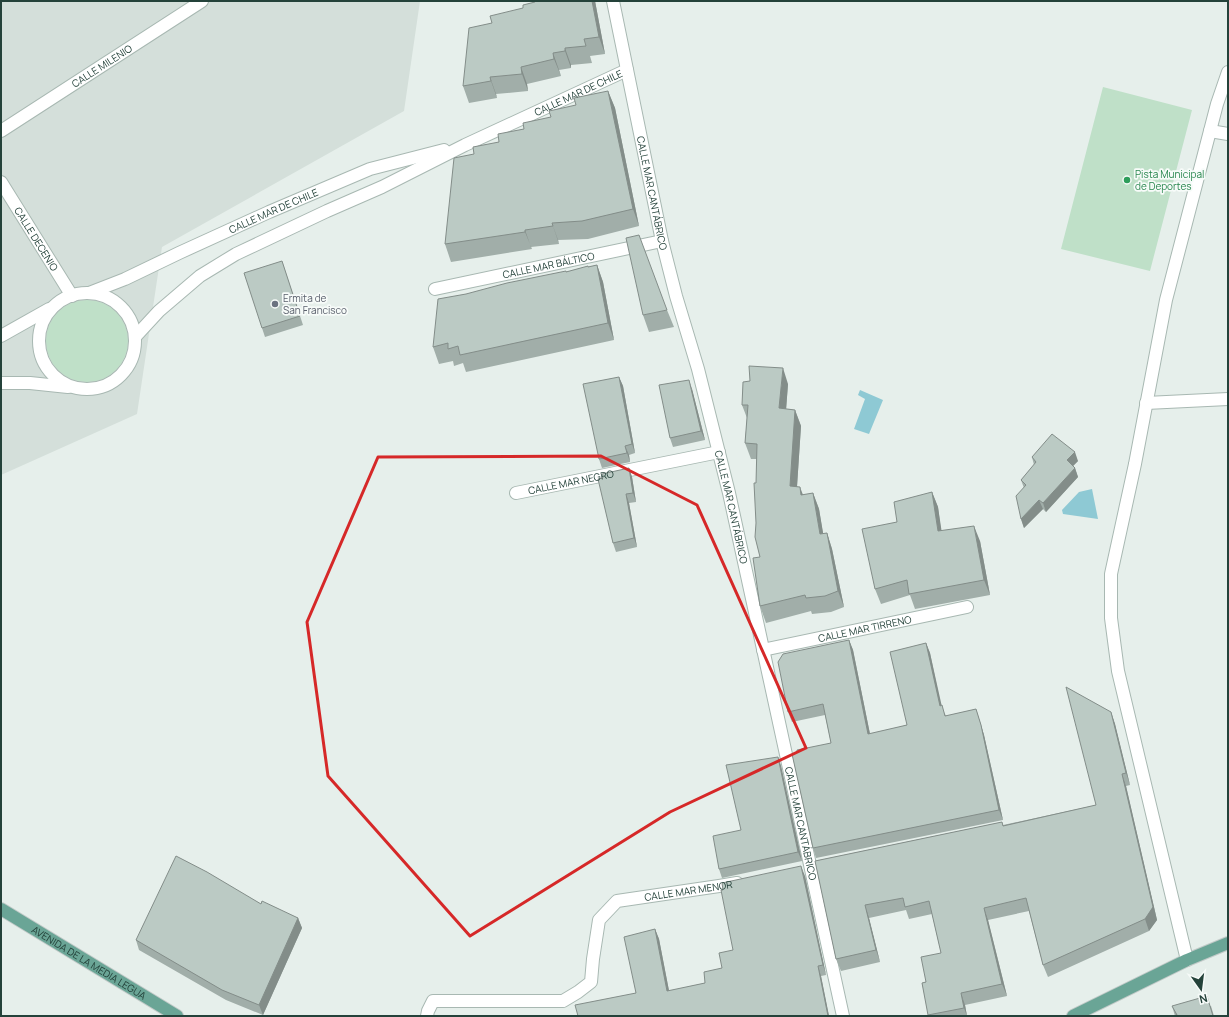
<svg xmlns="http://www.w3.org/2000/svg" width="1229" height="1017" font-family="Manrope,sans-serif">
<rect width="100%" height="100%" fill="#e6efeb"/>
<!-- built -->
<path fill="#d4dfda" d="M 1,1 L 420,1 L 404,111 L 162,247 L 137,414 L 1,475 Z"/>
<!-- green -->
<path fill="#bfe0c8" d="M 1103,87 L 1192,110 L 1150,271 L 1061,249 Z
M46 341a41 41 0 1 1 82 0a41 41 0 1 1-82 0Z"/>
<!-- water -->
<path fill="#8ec9d4" d="M 860,390 L 883,400 L 869,434 L 854,429 L 865,399 L 858,395 Z
M 1092,489 L 1098,519 L 1063,514 L 1062,510 L 1079,492 Z"/>
<g fill="none" stroke-linecap="round" stroke-linejoin="round">
<defs>
<g id="street">
<path id="s1" d="M 613,1 L 662,241 L 676,296 L 698,369 L 729,493 L 843,1016"/>
<path id="s2" d="M 1,131 L 202,1"/>
<path d="M 1210,131 L 1228,134"/>
<path id="s3" d="M 1,182 L 72,296"/>
<path id="s4" d="M 435,289 L 662,241"/>
<circle cx="87" cy="341" r="48"/>
<path id="s5" d="M 89,293 L 125,279 L 179,253 L 269,212 L 370,169 L 444,150"/>
<path d="M 1,336 L 49,309"/>
<path id="s6" d="M 135,337 L 159,311 L 200,276 L 236,254 L 327,211 L 382,187 L 465,145 L 627,70"/>
<path d="M 1,383 L 30,383 L 68,387"/>
<path d="M 1146,403 L 1228,399"/>
<path id="s7" d="M 516,493 L 719,452"/>
<path id="s8" d="M 763,650 L 967,607"/>
<path d="M 1187,960 L 1118,671 L 1111,618 L 1111,574 L 1135,464 L 1166,300 L 1217,104 L 1228,72"/>
<path id="s9" d="M 427,1016 L 428,1011 L 433,1001 L 563,1001 L 578,992 L 591,982 L 593,959 L 599,920 L 617,901 L 719,886 L 737,883"/>
</g>
<g id="primary">
<path id="s10" d="M 1,909 L 177,1016"/>
<path d="M 1073,1016 L 1187,960 L 1228,943"/>
</g>
</defs>
<!-- street casing -->
<use href="#street" stroke="#a8b8b2" stroke-width="14"/>
<!-- primary casing -->
<use href="#primary" stroke="#c2cac8" stroke-width="14"/>
<!-- street -->
<use href="#street" stroke="#fff" stroke-width="12"/>
<!-- primary -->
<use href="#primary" stroke="#6aa596" stroke-width="12"/>
</g>
<!-- wall -->
<path fill="#a1aea9" d="M 595,1 L 605,54 L 590,56 L 592,63 L 571,65 L 571,68 L 559,70 L 561,76 L 527,84 L 528,91 L 496,94 L 497,98 L 469,103 L 463,86 L 492,23 Z
M 608,91 L 615,108 L 639,226 L 588,239 L 558,240 L 559,244 L 531,247 L 532,249 L 451,262 L 445,244 L 474,154 L 499,142 L 524,129 L 551,117 Z
M 282,261 L 303,325 L 265,337 L 262,328 Z
M 597,265 L 603,282 L 614,340 L 466,372 L 463,363 L 454,366 L 453,361 L 439,364 L 433,347 L 566,272 Z
M 667,310 L 674,327 L 649,332 L 643,315 Z
M 619,377 L 623,386 L 635,453 L 629,455 L 630,462 L 602,468 L 599,459 Z
M 788,384 L 786,409 L 795,410 L 801,426 L 797,486 L 803,495 L 813,493 L 819,509 L 823,534 L 827,533 L 832,549 L 844,607 L 831,612 L 812,614 L 811,611 L 766,623 L 760,606 L 760,557 L 756,523 L 757,459 L 751,459 L 745,443 L 747,418 L 742,405 Z
M 692,389 L 705,440 L 673,447 L 670,438 Z
M 1032,457 L 1078,461 L 1073,466 L 1075,468 L 1078,477 L 1046,512 L 1043,509 L 1024,528 L 1021,519 L 1024,488 L 1021,480 L 1034,465 Z
M 629,468 L 632,477 L 636,502 L 629,503 L 637,547 L 616,552 L 613,543 L 603,478 Z
M 932,492 L 938,507 L 941,531 L 980,541 L 990,595 L 915,609 L 910,595 L 881,604 L 875,589 L 897,522 Z
M 849,640 L 853,650 L 870,734 L 907,725 L 926,643 L 930,653 L 941,706 L 946,716 L 976,709 L 984,735 L 1003,820 L 816,858 L 813,848 L 797,753 L 831,743 L 825,715 L 792,722 L 788,712 Z
M 1111,712 L 1115,724 L 1130,785 L 1126,786 L 1157,920 L 1149,931 L 1048,977 L 1043,965 L 1029,911 L 988,920 L 1007,996 L 965,1005 L 967,1016 L 929,1016 L 922,983 L 926,982 L 941,953 L 932,914 L 909,919 L 906,910 L 869,918 L 880,962 L 841,971 L 836,959 L 815,861 L 1002,822 L 1003,825 L 1096,805 Z
M 778,757 L 781,766 L 802,861 L 722,878 L 719,869 L 741,830 Z
M 805,876 L 826,975 L 821,976 L 829,1016 L 578,1016 L 636,993 L 655,929 L 659,939 L 669,991 L 705,983 L 722,968 L 733,950 Z
M 261,904 L 298,918 L 302,928 L 263,1015 L 226,1000 L 139,950 L 136,940 Z
M 1172,1006 L 1211,1006 L 1214,1016 L 1175,1016 Z"/>
<!-- shaded-wall -->
<path fill="#838d89" d="M 592,1 L 595,1 L 605,54 L 599,37 Z
M 565,48 L 571,65 L 571,68 L 565,51 Z
M 553,53 L 559,70 L 561,76 L 554,59 Z
M 521,67 L 527,84 L 528,91 L 522,74 Z
M 490,77 L 496,94 L 497,98 L 491,81 Z
M 608,91 L 615,108 L 639,226 L 633,209 Z
M 552,223 L 558,240 L 559,244 Z
M 525,230 L 531,247 L 532,249 L 525,232 Z
M 597,265 L 603,282 L 614,340 L 608,323 Z
M 783,368 L 788,384 L 785,424 L 779,408 Z
M 619,377 L 623,386 L 635,453 L 632,444 Z
M 689,380 L 692,389 L 705,440 L 701,431 Z
M 795,410 L 801,426 L 796,502 L 790,486 Z
M 625,446 L 629,455 L 630,462 L 627,453 Z
M 1075,452 L 1078,461 L 1070,469 L 1067,460 Z
M 629,468 L 632,477 L 636,502 L 633,493 Z
M 1075,468 L 1078,477 L 1046,512 L 1043,503 Z
M 800,487 L 806,503 L 801,495 Z
M 932,492 L 938,507 L 944,547 L 938,531 Z
M 813,493 L 819,509 L 826,550 L 820,534 Z
M 626,494 L 629,503 L 637,547 L 634,538 Z
M 1039,500 L 1043,509 L 1024,528 L 1021,519 Z
M 974,526 L 980,541 L 990,595 L 984,580 Z
M 827,533 L 832,549 L 844,607 L 838,591 Z
M 849,640 L 853,650 L 872,744 L 868,734 Z
M 926,643 L 930,653 L 944,716 L 940,706 Z
M 976,709 L 984,735 L 1003,820 L 999,810 Z
M 1111,712 L 1115,724 L 1130,785 L 1126,773 Z
M 778,757 L 781,766 L 802,861 L 798,852 Z
M 1122,774 L 1126,786 L 1157,920 L 1149,931 L 1145,919 Z
M 801,866 L 805,876 L 826,975 L 823,965 Z
M 865,905 L 869,918 L 880,962 L 876,950 Z
M 984,908 L 988,920 L 1007,996 L 1002,984 Z
M 298,918 L 302,928 L 263,1015 L 259,1005 Z
M 655,929 L 659,939 L 671,1001 L 667,991 Z
M 818,966 L 821,976 L 829,1016 L 828,1016 Z
M 961,993 L 965,1005 L 967,1016 L 964,1008 Z"/>
<!-- building -->
<path fill="#bbcac4" stroke="#838d89" d="M 535,1 L 592,1 L 599,37 L 584,39 L 586,46 L 565,48 L 565,51 L 553,53 L 554,59 L 521,67 L 522,74 L 490,77 L 491,81 L 463,86 L 469,28 L 492,23 L 490,16 L 523,8 L 523,5 L 535,2 Z
M 608,91 L 633,209 L 582,221 L 552,223 L 553,226 L 525,230 L 525,232 L 445,244 L 454,158 L 474,154 L 473,147 L 499,142 L 498,134 L 524,129 L 523,123 L 551,117 L 549,111 L 576,105 L 574,98 Z
M 639,235 L 667,310 L 643,315 L 626,238 Z
M 282,261 L 300,316 L 262,328 L 244,273 Z
M 597,265 L 608,323 L 460,355 L 458,346 L 448,349 L 448,343 L 433,347 L 438,299 L 466,294 L 507,283 L 566,271 L 566,272 L 588,266 L 588,267 Z
M 749,366 L 783,368 L 779,408 L 795,410 L 790,486 L 800,487 L 801,495 L 813,493 L 820,534 L 827,533 L 838,591 L 825,596 L 806,598 L 805,595 L 760,606 L 753,558 L 760,557 L 755,537 L 756,523 L 754,483 L 756,483 L 757,444 L 745,443 L 748,405 L 742,405 L 743,382 L 750,381 Z
M 619,377 L 632,444 L 625,446 L 627,453 L 599,459 L 583,384 Z
M 689,380 L 701,431 L 670,438 L 659,385 Z
M 1052,434 L 1075,452 L 1067,460 L 1075,468 L 1043,503 L 1039,500 L 1021,519 L 1016,496 L 1026,485 L 1021,480 L 1036,462 L 1032,457 Z
M 629,468 L 633,493 L 626,494 L 634,538 L 613,543 L 598,479 L 603,478 L 602,474 Z
M 932,492 L 938,531 L 974,526 L 984,580 L 909,594 L 907,580 L 875,589 L 862,529 L 897,522 L 894,502 Z
M 849,640 L 868,734 L 907,725 L 890,652 L 926,643 L 940,706 L 942,705 L 945,716 L 976,709 L 981,725 L 999,810 L 813,848 L 792,754 L 797,753 L 797,750 L 831,743 L 823,704 L 788,712 L 778,662 L 783,654 Z
M 1066,687 L 1111,712 L 1126,773 L 1122,774 L 1153,907 L 1145,919 L 1043,965 L 1026,898 L 984,908 L 1002,984 L 961,993 L 964,1008 L 928,1015 L 922,983 L 926,982 L 921,957 L 941,953 L 929,901 L 905,907 L 903,898 L 865,905 L 876,950 L 836,959 L 815,861 L 1002,822 L 1003,826 L 1096,805 Z
M 778,757 L 798,852 L 719,869 L 713,836 L 741,830 L 726,765 Z
M 176,856 L 207,872 L 261,904 L 262,901 L 298,918 L 259,1005 L 222,990 L 136,940 Z
M 801,866 L 823,965 L 818,966 L 828,1016 L 578,1016 L 575,1005 L 636,993 L 624,937 L 655,929 L 667,991 L 705,983 L 704,972 L 722,968 L 719,953 L 733,950 L 721,890 L 723,890 L 722,883 Z
M 1207,996 L 1213,1016 L 1175,1016 L 1177,1015 L 1172,1006 Z"/>
<!-- marked area -->
<path fill="none" stroke="#d62828" stroke-width="3" stroke-linejoin="round" d="M 601,456 L 697,505 L 806,748 L 670,812 L 470,936 L 328,776 L 307,622 L 378,457 Z"/>
<!-- markers -->
<circle fill="#2e9e5b" stroke="#f7fbf9" stroke-width="1.5" cx="1127" cy="180" r="4"/>
<circle fill="#6b7280" stroke="#f7fbf9" stroke-width="1.5" cx="275" cy="304" r="4"/>
<g text-anchor="middle" stroke-width="3.5" stroke-linejoin="round" paint-order="stroke">
<!-- street labels -->
<g font-size="10" fill="#24423a" stroke="#f7fbf9">
<text dy="4" stroke="none"><textPath href="#s2" startOffset="120">CALLE MILENIO</textPath></text>
<text dy="4" stroke="none"><textPath href="#s6" startOffset="510">CALLE MAR DE CHILE</textPath></text>
<text dy="4" stroke="none"><textPath href="#s1" startOffset="196">CALLE MAR CANTÁBRICO</textPath></text>
<text dy="4" stroke="none"><textPath href="#s5" startOffset="202">CALLE MAR DE CHILE</textPath></text>
<text dy="4" stroke="none"><textPath href="#s3" startOffset="67">CALLE DECENIO</textPath></text>
<text dy="4" stroke="none"><textPath href="#s4" startOffset="116">CALLE MAR BÁLTICO</textPath></text>
<text dy="4" stroke="none"><textPath href="#s7" startOffset="56">CALLE MAR NEGRO</textPath></text>
<text dy="4" stroke="none"><textPath href="#s1" startOffset="520">CALLE MAR CANTÁBRICO</textPath></text>
<text dy="4" stroke="none"><textPath href="#s8" startOffset="104">CALLE MAR TIRRENO</textPath></text>
<text dy="4" stroke="none"><textPath href="#s1" startOffset="844">CALLE MAR CANTÁBRICO</textPath></text>
<text dy="4" stroke="none"><textPath href="#s9" startOffset="341">CALLE MAR MENOR</textPath></text>
<text dy="4" stroke="none"><textPath href="#s10" startOffset="103">AVENIDA DE LA MEDIA LEGUA</textPath></text>
</g>
<!-- leisure labels -->
<g font-size="10" fill="#27864d" stroke="#f7fbf9" text-anchor="start">
<text x="1135" y="178">Pista Municipal<tspan x="1135" dy="12">de Deportes</tspan></text>
</g>
<!-- worship labels -->
<g font-size="10" fill="#5b616d" stroke="#f7fbf9" text-anchor="start">
<text x="283" y="302">Ermita de<tspan x="283" dy="12">San Francisco</tspan></text>
</g>
</g>
<!-- border -->
<rect width="1229" height="1017" fill="none" stroke="#24423a" stroke-width="4"/>
<!-- north arrow -->
<g transform="translate(1201 989) rotate(166)" stroke="#f7fbf9" stroke-width="3" paint-order="stroke">
<path d="M0-3L7 15L0 10L-7 15Z" fill="#24423a"/>
<text y="-6" font-size="11" font-weight="bold" text-anchor="middle" fill="#24423a">N</text>
</g>
</svg>
